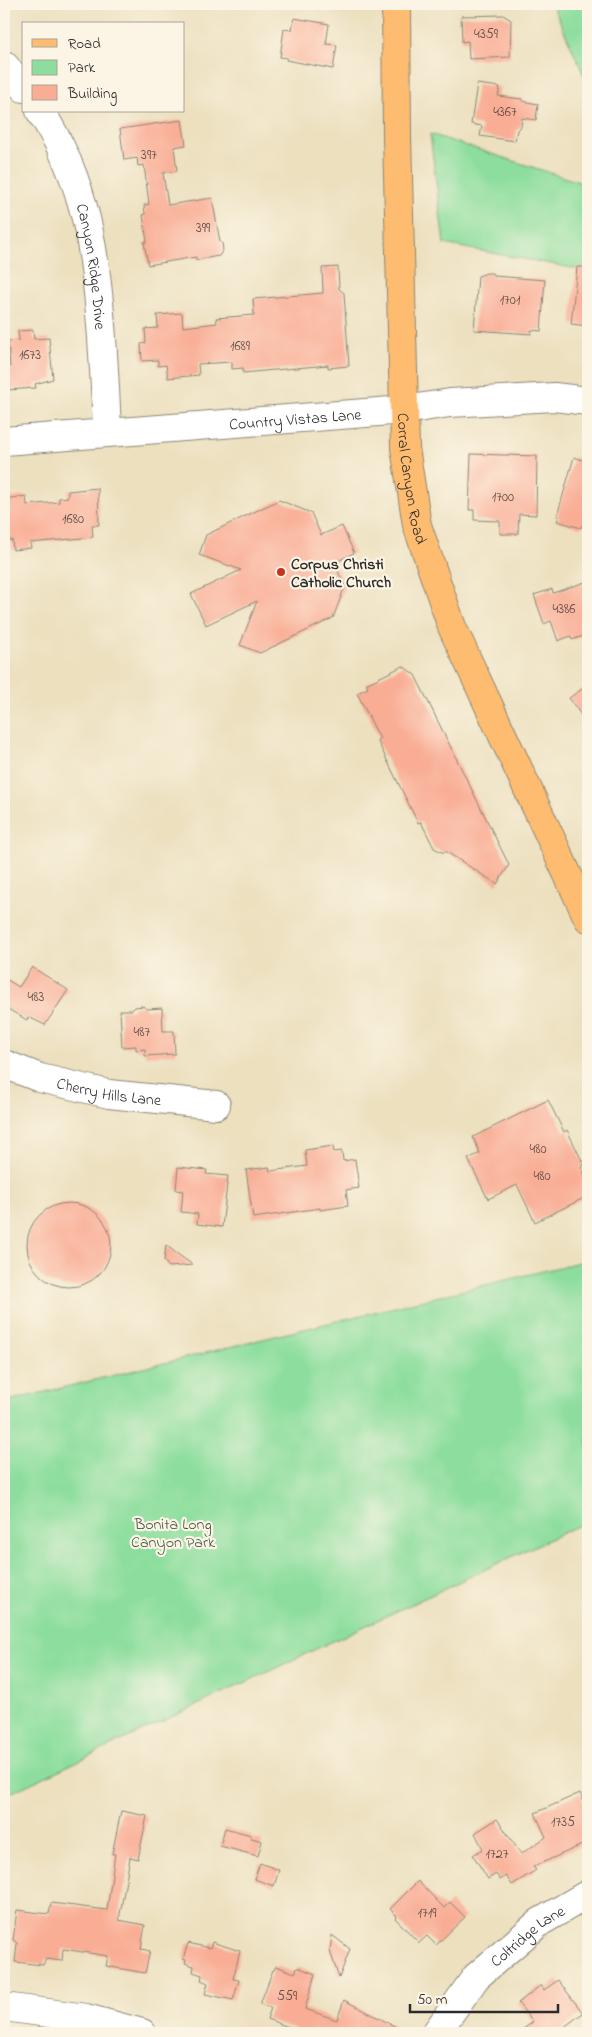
<svg xmlns="http://www.w3.org/2000/svg" width="592" height="2037" font-family="'Indie Flower',sans-serif">
<rect width="100%" height="100%" fill="#fcf5e5"/>
<filter id="ink" filterUnits="userSpaceOnUse"><feTurbulence type="fractalNoise" baseFrequency=".02" numOctaves="2"/><feDisplacementMap in="SourceGraphic" scale="10" xChannelSelector="R" yChannelSelector="G"/><feConvolveMatrix kernelMatrix="1 2 1 2 8 2 1 2 1" color-interpolation-filters="sRGB"/></filter>
<filter id="wash" filterUnits="userSpaceOnUse"><feTurbulence type="fractalNoise" baseFrequency=".0096" numOctaves="4" result="noise"/><feDisplacementMap in="SourceGraphic" scale="20" xChannelSelector="R" yChannelSelector="G"/><feGaussianBlur stdDeviation="1.12" result="paint"/><feColorMatrix in="noise" values="0 0 0 0 0 0 0 0 0 0 0 0 0 0 0 0 0 1.4 0 .05"/><feComposite in="paint" operator="in"/></filter>
<g filter="url(#wash)">
<rect width="100%" height="100%" fill="#ece0bf"/>
<!-- green -->
<path fill="#8dde9e" stroke="#5c8464" d="M 554,4 L 588,4 L 588,84 L 553,6 Z
M 430,134 L 588,185 L 588,271 L 444,244 Z
M 588,1260 L 588,1521 L 4,1796 L 4,1402 Z"/>
<g id="blocks">
<!-- building -->
<path fill="#f9ad95" d="M 503,15 L 511,20 L 510,57 L 469,59 L 468,41 L 462,42 L 461,16 Z
M 294,18 L 329,24 L 326,44 L 337,45 L 333,69 L 286,60 L 287,58 L 280,57 L 284,29 L 292,30 Z
M 477,84 L 500,87 L 498,96 L 522,99 L 522,101 L 538,104 L 536,120 L 522,118 L 521,127 L 517,130 L 515,141 L 480,136 L 482,126 L 471,124 Z
M 182,120 L 186,145 L 174,147 L 177,171 L 163,173 L 168,205 L 212,198 L 220,242 L 222,243 L 223,250 L 219,256 L 196,260 L 196,257 L 148,265 L 144,242 L 147,242 L 143,215 L 145,214 L 144,205 L 149,204 L 144,165 L 138,166 L 137,158 L 124,160 L 120,129 Z
M 338,267 L 339,289 L 344,293 L 349,366 L 328,368 L 328,365 L 243,373 L 243,368 L 232,369 L 232,362 L 198,364 L 199,375 L 168,378 L 166,365 L 158,366 L 158,360 L 142,361 L 141,344 L 146,343 L 145,329 L 158,328 L 157,315 L 182,313 L 183,327 L 217,323 L 216,318 L 254,315 L 253,299 L 323,293 L 322,268 Z
M 577,267 L 588,267 L 588,326 L 571,324 Z
M 487,273 L 492,273 L 494,276 L 545,280 L 541,331 L 531,330 L 531,334 L 474,330 L 478,276 Z
M 33,330 L 34,339 L 49,338 L 53,379 L 35,384 L 36,388 L 7,390 L 5,367 L 10,367 L 8,341 L 19,340 L 18,331 Z
M 471,454 L 537,456 L 536,515 L 519,514 L 518,534 L 500,534 L 500,521 L 474,520 L 474,510 L 469,510 Z
M 574,457 L 588,462 L 588,526 L 582,525 L 581,528 L 557,521 L 559,516 L 557,516 Z
M 98,488 L 99,525 L 92,525 L 93,537 L 30,543 L 31,548 L 13,550 L 12,540 L 4,541 L 4,499 L 26,496 L 27,505 L 59,502 L 59,498 L 68,497 L 68,491 Z
M 279,500 L 311,513 L 321,535 L 342,526 L 354,553 L 334,563 L 345,586 L 333,618 L 260,653 L 240,645 L 257,601 L 206,625 L 191,594 L 241,570 L 199,555 L 206,535 Z
M 588,581 L 588,634 L 572,640 L 571,636 L 558,641 L 551,621 L 544,624 L 534,595 L 552,589 L 553,593 Z
M 403,666 L 415,675 L 509,865 L 497,884 L 445,851 L 444,853 L 434,848 L 421,822 L 418,823 L 377,740 L 380,739 L 357,693 L 368,688 L 366,684 Z
M 588,685 L 588,725 L 569,698 Z
M 32,967 L 68,990 L 45,1025 L 28,1017 L 27,1020 L 4,1007 L 4,978 L 19,987 Z
M 143,1006 L 146,1009 L 162,1008 L 163,1031 L 174,1031 L 175,1054 L 145,1056 L 145,1049 L 136,1050 L 136,1046 L 122,1047 L 120,1010 L 132,1010 L 135,1007 Z
M 548,1100 L 564,1132 L 567,1130 L 584,1165 L 581,1167 L 588,1181 L 588,1196 L 535,1222 L 517,1185 L 488,1199 L 468,1159 L 480,1153 L 473,1137 Z
M 333,1146 L 334,1152 L 342,1151 L 343,1161 L 355,1159 L 359,1188 L 346,1190 L 348,1206 L 320,1210 L 320,1208 L 253,1218 L 246,1170 L 269,1167 L 270,1171 L 307,1166 L 305,1150 Z
M 178,1167 L 207,1170 L 206,1174 L 228,1176 L 222,1227 L 197,1224 L 198,1214 L 181,1212 L 183,1191 L 176,1190 Z
M27 1245a42 42 0 1 1 84 0a42 42 0 1 1-84 0Z
M 166,1245 L 176,1253 L 193,1265 L 169,1267 L 164,1261 Z
M 580,1793 L 588,1812 L 588,1837 L 583,1840 L 584,1844 L 533,1867 L 536,1870 L 512,1885 L 506,1876 L 500,1880 L 496,1874 L 488,1879 L 473,1855 L 483,1849 L 475,1833 L 497,1819 L 521,1854 L 546,1837 L 535,1813 Z
M 121,1811 L 147,1816 L 138,1859 L 130,1857 L 119,1920 L 145,1925 L 141,1949 L 150,1951 L 145,1973 L 106,1966 L 108,1956 L 63,1949 L 62,1961 L 46,1959 L 43,1965 L 15,1962 L 17,1943 L 13,1940 L 17,1910 L 49,1914 L 51,1903 L 107,1910 L 115,1854 L 112,1854 Z
M 225,1828 L 251,1835 L 251,1838 L 262,1841 L 258,1856 L 220,1846 Z
M 260,1863 L 279,1870 L 274,1886 L 254,1879 Z
M 418,1881 L 444,1908 L 450,1902 L 465,1917 L 436,1945 L 427,1936 L 419,1943 L 395,1918 L 397,1916 L 390,1909 Z
M 332,1935 L 350,1949 L 339,1978 L 330,1951 Z
M 212,1942 L 240,1951 L 233,1979 L 239,1980 L 233,2000 L 205,1994 L 208,1983 L 201,1980 L 202,1975 L 193,1972 L 194,1966 L 185,1963 L 186,1960 L 183,1959 L 188,1943 L 210,1948 Z
M 276,1966 L 295,1973 L 297,1968 L 300,1968 L 315,1974 L 305,2009 L 337,2020 L 344,2000 L 408,2033 L 305,2033 L 267,2019 L 271,2008 L 260,2004 L 273,1970 L 274,1970 Z
M 558,1980 L 583,2013 L 556,2033 L 518,2033 L 533,2022 L 518,2003 L 541,1985 L 544,1990 Z"/>
</g>
</g>
<g filter="url(#ink)">
<use href="#blocks" fill-opacity="0" stroke="#8c8675" stroke-width="1"/>
<g fill="none" stroke-linecap="round" stroke-linejoin="round">
<defs>
<g id="minor">
<path d="M 4,65 L 24,88"/>
<path id="s1" d="M 40,111 C 87,182 96,255 102,338 C 104,369 106,401 107,433"/>
<path id="s2" d="M 4,441 L 404,410 L 450,403 L 554,397 L 588,401"/>
<path id="s3" d="M 4,1064 L 40,1078 L 109,1094 L 216,1105"/>
<path d="M 4,2007 L 86,2018 L 142,2033"/>
<path id="s4" d="M 436,2033 L 476,1977 L 540,1922 L 588,1894"/>
</g>
<g id="major">
<path id="s5" d="M 396,4 L 397,136 L 405,448 L 417,525 L 452,627 L 588,918"/>
</g>
</defs>
<!-- minor casing -->
<use href="#minor" stroke="#8c8675" stroke-width="30"/>
<!-- major casing -->
<use href="#major" stroke="#8c8675" stroke-width="30"/>
<!-- minor -->
<use href="#minor" stroke="#fff" stroke-width="28"/>
<!-- major -->
<use href="#major" stroke="#febc70" stroke-width="28"/>
</g>
</g>
<!-- markers -->
<circle fill="#c8321e" stroke="#fcf5e5" stroke-width="2" cx="281" cy="572" r="5"/>
<g text-anchor="middle" stroke-width="4.5" stroke-linejoin="round" paint-order="stroke">
<!-- number labels -->
<g font-size="14" fill="#5e4c46">
<text x="486" y="38">4359</text>
<text x="505" y="116">4367</text>
<text x="149" y="159">397</text>
<text x="203" y="232">399</text>
<text x="510" y="304">1701</text>
<text x="240" y="350">1689</text>
<text x="30" y="359">1673</text>
<text x="503" y="501">1700</text>
<text x="73" y="523">1680</text>
<text x="564" y="613">4386</text>
<text x="36" y="1001">483</text>
<text x="142" y="1036">487</text>
<text x="538" y="1153">480</text>
<text x="542" y="1180">480</text>
<text x="563" y="1826">1735</text>
<text x="497" y="1858">1727</text>
<text x="427" y="1917">1719</text>
<text x="287" y="2000">559</text>
</g>
<!-- street labels -->
<g font-size="16" fill="#2b2b2b" stroke="#fcf5e5">
<text dy="6" stroke="none"><textPath href="#s1" startOffset="166">Canyon Ridge Drive</textPath></text>
<text dy="6" stroke="none"><textPath href="#s2" startOffset="292">Country Vistas Lane</textPath></text>
<text dy="6" stroke="none"><textPath href="#s5" startOffset="475">Corral Canyon Road</textPath></text>
<text dy="6" stroke="none"><textPath href="#s3" startOffset="109">Cherry Hills Lane</textPath></text>
<text dy="6" stroke="none"><textPath href="#s4" startOffset="135">Coltridge Lane</textPath></text>
</g>
<!-- poi labels -->
<g font-size="16" font-weight="bold" fill="#2b2b2b" stroke="#fcf5e5" text-anchor="start">
<text x="291" y="569">Corpus Christi<tspan x="291" dy="18">Catholic Church</tspan></text>
</g>
<!-- park labels -->
<g font-size="16" fill="#445848" stroke="#fcf5e5">
<text x="173" y="1529">Bonita Long<tspan x="173" dy="18">Canyon Park</tspan></text>
</g>
</g>
<!-- margin -->
<rect width="592" height="2037" fill="none" stroke="#fcf5e5" stroke-width="20"/>
<!-- legend -->
<rect x="22" y="22" width="162" height="90" fill="#fcf5e5" stroke="#a8a49b"/>
<rect x="32" y="39" width="25" height="8" fill="#febc70" stroke="#a8a49b"/>
<text x="68" y="48" font-size="15" fill="#2b2b2b">Road</text>
<rect x="32" y="60" width="25" height="15" fill="#8dde9e" stroke="#a8a49b"/>
<text x="68" y="72" font-size="15" fill="#2b2b2b">Park</text>
<rect x="32" y="85" width="25" height="15" fill="#f9ad95" stroke="#a8a49b"/>
<text x="68" y="98" font-size="15" fill="#2b2b2b">Building</text>
<!-- scale -->
<path d="M410 2004v8h148v-8" fill="none" stroke="#2b2b2b" stroke-width="2.5"/>
<text x="417" y="2004" font-size="15" fill="#2b2b2b" stroke="#fcf5e5" stroke-width="4" paint-order="stroke">50 m</text>
</svg>
